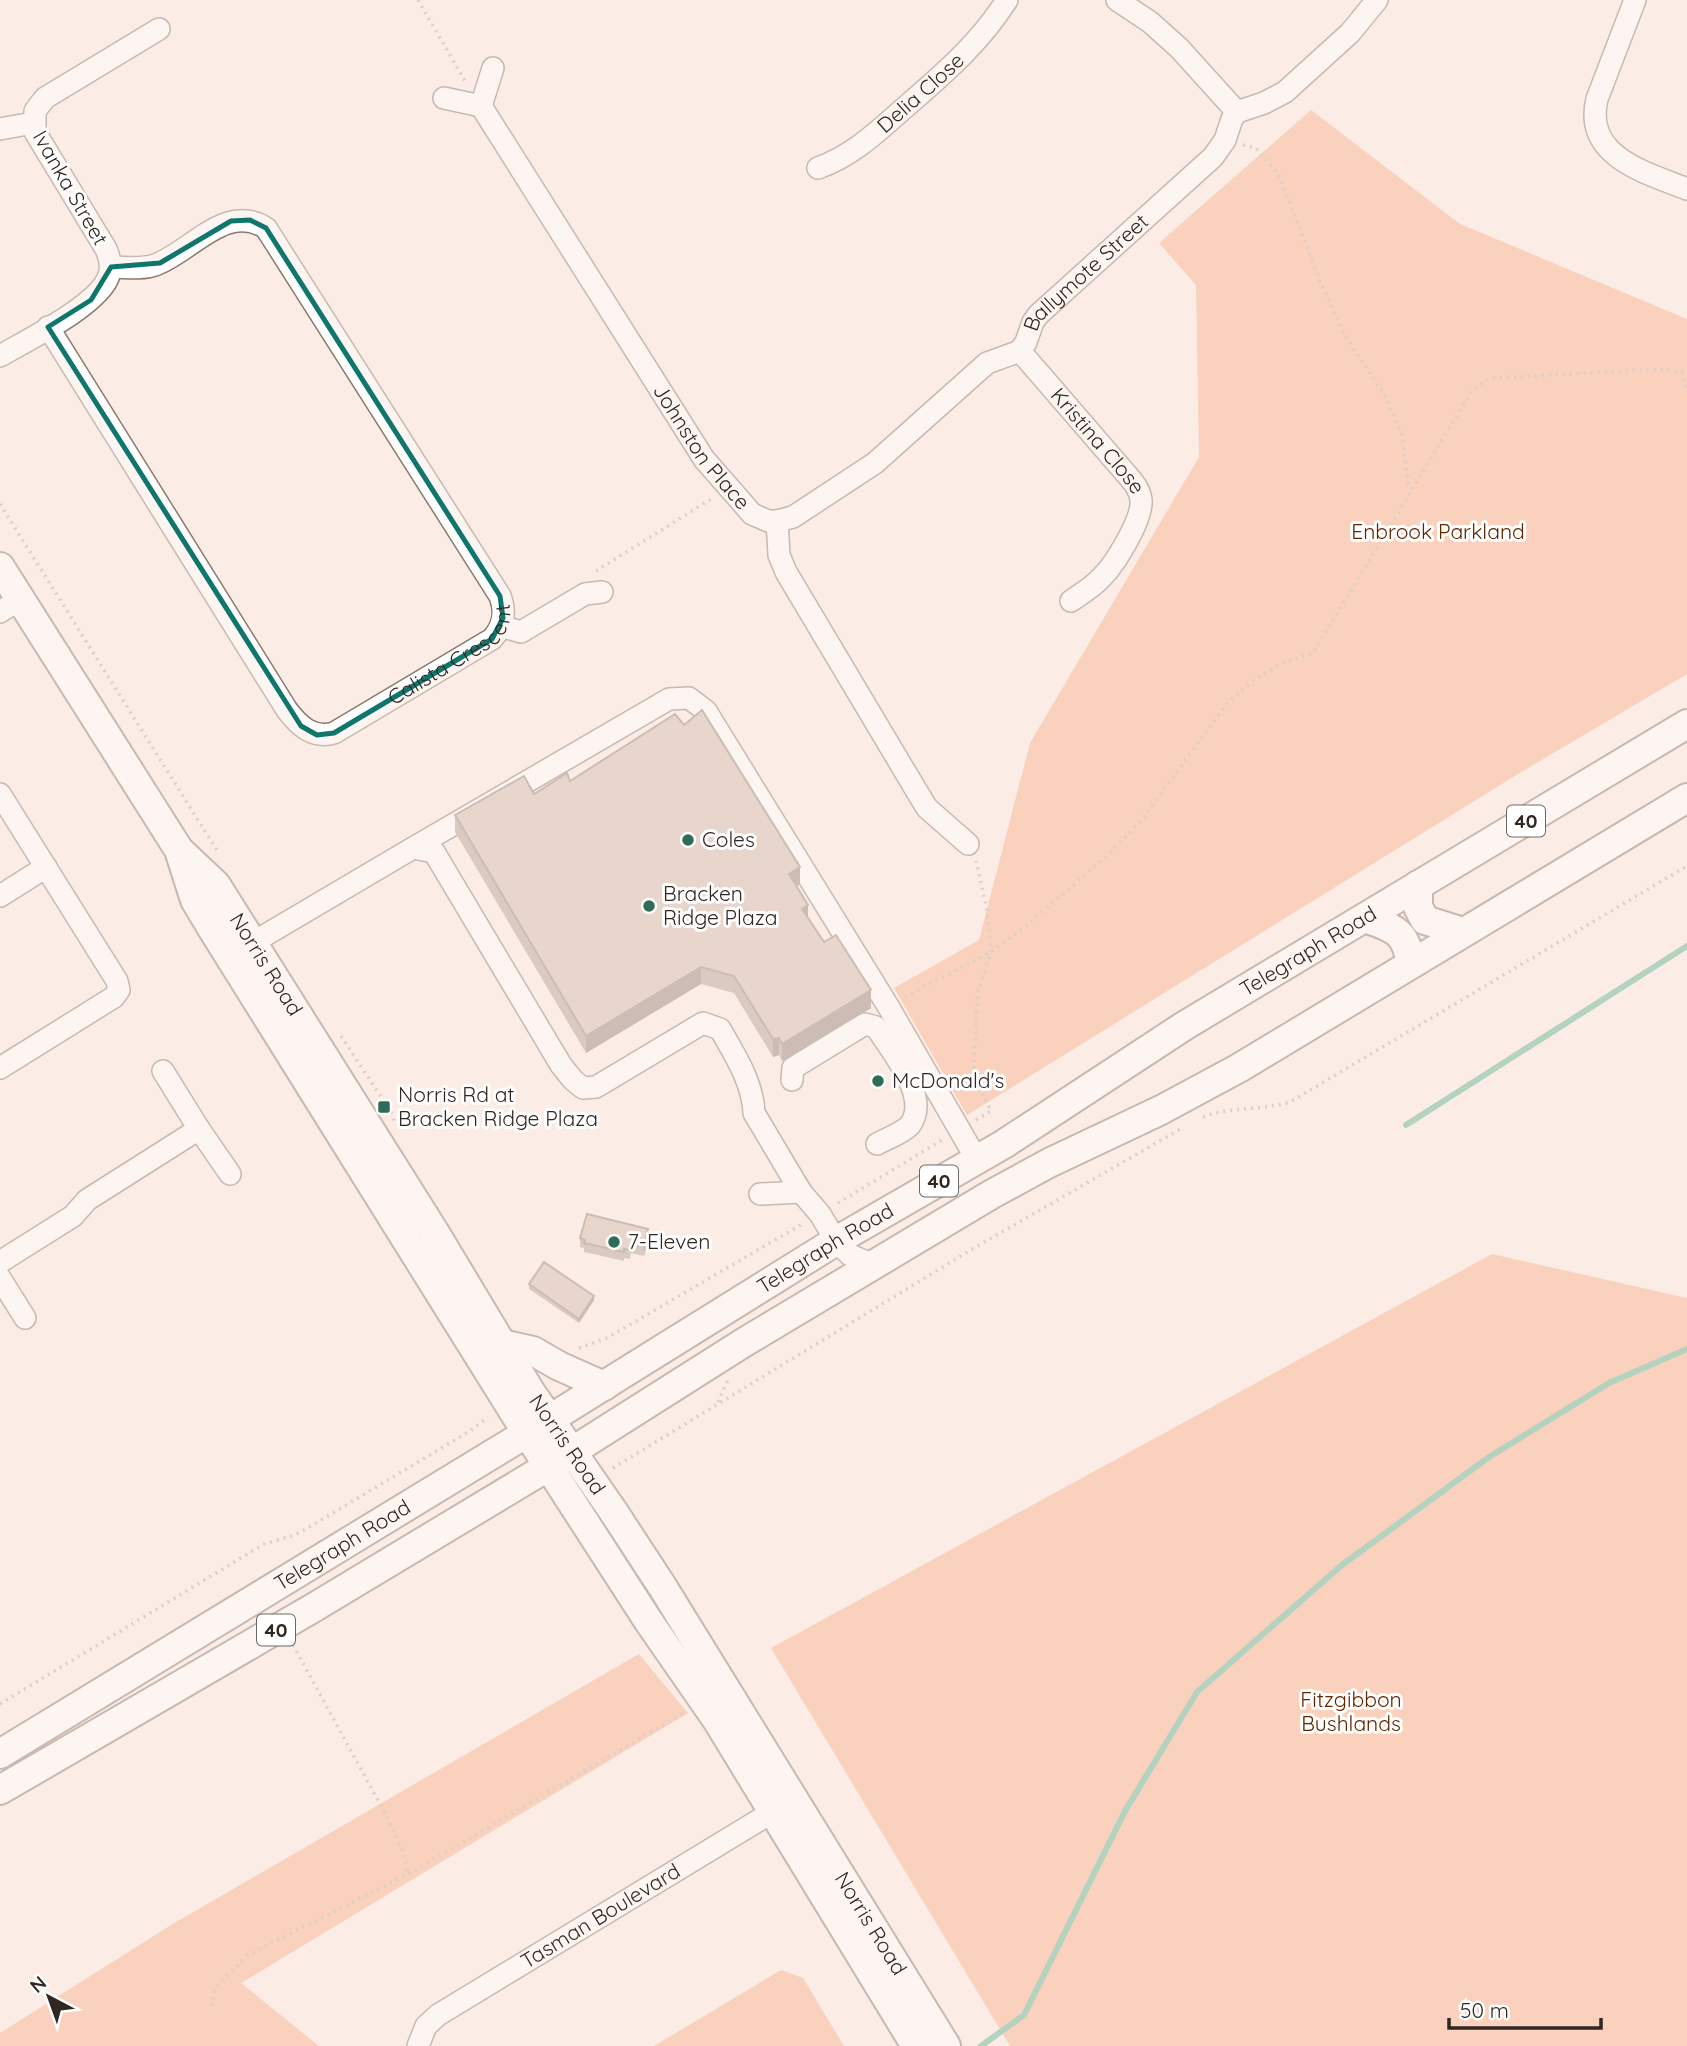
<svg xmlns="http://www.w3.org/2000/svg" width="1687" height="2046" font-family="Quicksand,sans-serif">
<rect width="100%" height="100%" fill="#fbede6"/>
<!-- green -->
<path fill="#f6af8b" d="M 1311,110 L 1460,224 L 1687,319 L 1687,674 L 1518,774 L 967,1115 L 894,988 L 979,940 L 1030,743 L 1199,457 L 1196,285 L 1159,243 Z
M 1492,1254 L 1687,1298 L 1687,2046 L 1010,2046 L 771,1648 Z
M 639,1654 L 688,1713 L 241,1983 L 319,2046 L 0,2046 L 0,2033 L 171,1925 Z
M 781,1970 L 803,1978 L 844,2046 L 654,2046 Z"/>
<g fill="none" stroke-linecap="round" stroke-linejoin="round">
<!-- stream -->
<path stroke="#5cb293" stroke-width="6" d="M 1406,1125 L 1687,946
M 981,2046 L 1024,2015 L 1125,1811 L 1197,1692 L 1342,1565 L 1489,1457 L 1609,1383 L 1687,1349"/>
<defs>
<g id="minor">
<path d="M 1117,0 L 1150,22 L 1179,48 L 1237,112"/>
<path d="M 1635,0 L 1597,99 C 1583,157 1647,173 1687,189"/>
<path id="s1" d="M 444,98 L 481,106 L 704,459 L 752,514 L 768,521 L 777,521 L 793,517 L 875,463 L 987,363 L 1020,351 L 1026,342 L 1033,322 L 1038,315 L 1213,157 L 1225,140 L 1232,119 L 1237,112 L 1264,103 L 1285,92 L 1350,33 L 1377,0"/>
<path d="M 481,106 L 493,68"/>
<path d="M 0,129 L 33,123"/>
<path id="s2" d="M 818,168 C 855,155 881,128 910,103 C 947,71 981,41 1007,0"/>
<path id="s3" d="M 48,327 L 287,710 C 299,726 313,739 334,733 L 492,639 C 504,626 506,612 500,596 L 266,228 C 226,202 191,252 155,265 C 141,270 125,267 111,267"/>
<path id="s4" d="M 1020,351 L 1128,476 C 1134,483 1140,490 1141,500 C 1143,519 1115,564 1102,577 C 1093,587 1081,594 1071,601"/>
<path d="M 0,356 C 27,340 101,304 109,275 C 112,266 110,258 106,249 L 35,132 L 35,111 L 45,98 L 159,29"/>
<path d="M 777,521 L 779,555 L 786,572 L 919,795 L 927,808 L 968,844"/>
<path d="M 0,612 L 20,599"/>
<path d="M 501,626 L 521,632 L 585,594 L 602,592"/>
<path d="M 0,794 L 117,981 L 119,990 L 114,997 L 0,1068"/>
<path d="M 413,848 L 669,699 L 689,698 L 706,711 L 888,1006 L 977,1160"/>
<path d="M 0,896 L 46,867"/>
<path d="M 242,949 L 413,848 L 434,852 L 561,1065 L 573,1080 L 583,1088 L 596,1087 L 703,1023 L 720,1029 C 735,1055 753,1083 754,1113 L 801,1192 L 820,1214 L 836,1241 L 850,1255 L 874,1265"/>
<path d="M 792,1080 L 793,1068 L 865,1024 L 876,1027 C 891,1051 931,1097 910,1125 C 903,1133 886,1139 877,1144"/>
<path d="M 199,1129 L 230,1174"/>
<path d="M 760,1194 L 801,1192"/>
<path d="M 0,1262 L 73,1216 L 87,1200 L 199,1129 L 163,1071"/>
<path d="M 0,1278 L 25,1318"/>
<path id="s5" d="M 418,2046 L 426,2026 L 438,2015 L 784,1805"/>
</g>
<g id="major">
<path d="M 0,567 L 179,850 L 195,900 L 213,930 L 527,1433 L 649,1622 L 717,1720 L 916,2046"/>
<path id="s6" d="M 181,852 L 216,885 L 435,1233 L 530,1391 L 613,1511 L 662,1586 L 946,2046"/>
<path d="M 1418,885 L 1418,907 L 1425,920 L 1463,932"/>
<path d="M 1365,918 C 1394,928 1406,931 1411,964"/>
<path d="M 502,1344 L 533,1351 L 559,1366 L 604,1386"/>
<path id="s7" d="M 0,1754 L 550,1419 L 836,1241 L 1004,1144 L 1184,1026 L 1687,724"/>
<path d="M 0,1790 L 313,1608 L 549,1466 L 743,1343 L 992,1194 L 1049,1163 L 1161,1110 L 1239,1068 L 1687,798"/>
</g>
</defs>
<!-- minor casing -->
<use href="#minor" stroke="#8d786d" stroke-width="24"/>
<!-- major casing -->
<use href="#major" stroke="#8d786d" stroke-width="32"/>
<!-- path -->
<path stroke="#b8aba5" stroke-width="3.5" stroke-dasharray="2 5" stroke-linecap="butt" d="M 418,0 L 465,81
M 1243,145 L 1256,148 L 1279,175 L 1320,281 L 1346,337 L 1384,395 L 1402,434 L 1409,489
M 1682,372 L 1687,387
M 0,504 L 218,852
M 596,571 L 711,499
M 905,997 L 991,952 L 1025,927 L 1108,855 L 1140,822 L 1228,702 L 1254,680 L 1280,664 L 1313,653 L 1473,389 L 1491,378 L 1658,369 L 1682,372 L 1687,371
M 341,1036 L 391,1112 L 394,1121
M 1203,1117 C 1231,1106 1261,1111 1290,1102 L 1687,866
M 976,1120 L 991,1111 L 981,1091 L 974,1067 L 977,995 L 991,952 L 987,910 L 976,861
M 838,1203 L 942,1140
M 579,1348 L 607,1338 L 804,1223
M 718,1402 L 728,1380
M 613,1468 L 974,1248 L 1184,1127
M 293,1645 L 386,1815 L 402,1849 L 408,1874
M 0,1704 L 264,1544 L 295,1535 L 306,1529 L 470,1431 L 488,1417
M 212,2006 L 211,2001 L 218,1985 L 248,1955 L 414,1871 L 683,1713"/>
<!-- minor -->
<use href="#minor" stroke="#fff" stroke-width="21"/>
<!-- major -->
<use href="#major" stroke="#fff" stroke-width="28"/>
</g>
<!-- wall -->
<path fill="#b4a096" d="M 570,781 L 800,884 L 797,886 L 808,919 L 824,942 L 871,1008 L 782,1061 L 779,1055 L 773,1057 L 734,993 L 701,984 L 586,1053 L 455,832 L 455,815 L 534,794 Z
M 580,1238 L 648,1238 L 644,1256 L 631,1253 L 630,1259 L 624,1258 L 624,1261 L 584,1252 L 584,1248 L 580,1247 Z
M 529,1284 L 594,1300 L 579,1323 L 529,1289 Z"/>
<!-- shaded-wall -->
<path fill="#92827a" d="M 800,867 L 800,884 L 789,891 L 789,874 Z
M 808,905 L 808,922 L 802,909 Z
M 701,967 L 701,984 L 586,1053 L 586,1036 Z
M 871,990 L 871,1008 L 782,1061 L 782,1044 Z
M 779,1038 L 779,1055 L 773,1057 L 773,1039 Z
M 648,1229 L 648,1238 L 644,1256 L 644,1247 Z
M 594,1296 L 594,1300 L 579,1323 L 579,1319 Z"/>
<!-- building -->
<path fill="#d1baae" stroke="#92827a" stroke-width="2" d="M 702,710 L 800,867 L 789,874 L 808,905 L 802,909 L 824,942 L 836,935 L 871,990 L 782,1044 L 779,1038 L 773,1039 L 734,976 L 701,967 L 586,1036 L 455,815 L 524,776 L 534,794 L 567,773 L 570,781 L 675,714 L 684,725 Z
M 587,1214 L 648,1229 L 644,1247 L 631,1244 L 630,1250 L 624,1249 L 624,1252 L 584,1243 L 585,1240 L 580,1238 Z
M 544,1262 L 594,1296 L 579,1319 L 529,1284 Z"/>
<!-- marked area -->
<path d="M0 0H1687V2046H0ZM 250,220 L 266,228 L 500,596 L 503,618 L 492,639 L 334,733 L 317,735 L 301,726 L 48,327 L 91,300 L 111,267 L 160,263 L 231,221 Z" fill="#fbede6" fill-opacity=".55" fill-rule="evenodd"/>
<path fill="none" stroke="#0f766e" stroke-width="5" stroke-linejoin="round" d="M 250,220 L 266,228 L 500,596 L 503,618 L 492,639 L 334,733 L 317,735 L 301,726 L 48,327 L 91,300 L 111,267 L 160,263 L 231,221 Z"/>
<!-- markers -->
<g fill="#2f6c58" stroke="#fff" stroke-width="2.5">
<circle cx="688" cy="840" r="7"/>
<circle cx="649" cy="906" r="7"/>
<circle cx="878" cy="1081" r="7"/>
<rect x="377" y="1100" width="14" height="14" rx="3.5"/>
<circle cx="614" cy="1242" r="7"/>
</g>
<g text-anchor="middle" stroke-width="6" stroke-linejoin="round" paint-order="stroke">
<!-- shield labels -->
<g fill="#fff" stroke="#6e6864" stroke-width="2">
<rect x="1507" y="805.5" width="38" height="31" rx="5"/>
<rect x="920" y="1165.5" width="38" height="31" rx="5"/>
<rect x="257" y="1614.5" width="38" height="31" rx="5"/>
</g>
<g font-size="19" font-weight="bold" fill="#302722">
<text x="1526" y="828">40</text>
<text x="939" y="1188">40</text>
<text x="276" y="1637">40</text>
</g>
<!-- street labels -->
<g font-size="21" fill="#302722" stroke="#fff">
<text dy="7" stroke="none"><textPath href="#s2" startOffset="128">Delia Close</textPath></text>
<text transform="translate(70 188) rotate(60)" y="7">Ivanka Street</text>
<text dy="7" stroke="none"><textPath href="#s1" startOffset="959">Ballymote Street</textPath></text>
<text dy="7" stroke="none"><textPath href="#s4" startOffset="119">Kristina Close</textPath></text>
<text dy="7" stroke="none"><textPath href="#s1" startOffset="444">Johnston Place</textPath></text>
<text dy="7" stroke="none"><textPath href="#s3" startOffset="651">Calista Crescent</textPath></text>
<text dy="7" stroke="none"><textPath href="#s7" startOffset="1535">Telegraph Road</textPath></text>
<text dy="7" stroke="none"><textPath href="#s6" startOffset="142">Norris Road</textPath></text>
<text dy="7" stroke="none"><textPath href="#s7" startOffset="968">Telegraph Road</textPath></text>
<text dy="7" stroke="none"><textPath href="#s6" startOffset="709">Norris Road</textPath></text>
<text dy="7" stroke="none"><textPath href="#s7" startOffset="401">Telegraph Road</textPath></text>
<text dy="7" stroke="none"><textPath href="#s5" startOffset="228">Tasman Boulevard</textPath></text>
<text dy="7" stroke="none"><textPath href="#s6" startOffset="1276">Norris Road</textPath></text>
</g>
<!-- park labels -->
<g font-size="21" fill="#5f2600" stroke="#fff">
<text x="1438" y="539">Enbrook Parkland</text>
<text x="1351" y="1707">Fitzgibbon<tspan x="1351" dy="24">Bushlands</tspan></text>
</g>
<!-- poi labels -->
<g font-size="21" fill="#302722" stroke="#fff" text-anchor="start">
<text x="702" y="847">Coles</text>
<text x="663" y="901">Bracken<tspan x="663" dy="24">Ridge Plaza</tspan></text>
<text x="892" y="1088">McDonald's</text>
<text x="398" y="1102">Norris Rd at<tspan x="398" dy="24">Bracken Ridge Plaza</tspan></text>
<text x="628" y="1249">7-Eleven</text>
</g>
</g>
<!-- north arrow -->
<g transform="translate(49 1997) rotate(319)" stroke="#ffffff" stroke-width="5" paint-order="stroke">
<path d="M0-5L12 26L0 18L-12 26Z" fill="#302722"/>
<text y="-10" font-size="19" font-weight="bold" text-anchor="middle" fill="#302722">N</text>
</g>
<!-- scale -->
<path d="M1449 2018v10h152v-10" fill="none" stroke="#302722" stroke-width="3.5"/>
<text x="1460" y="2018" font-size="21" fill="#302722" stroke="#ffffff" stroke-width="5" paint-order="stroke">50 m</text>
</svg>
